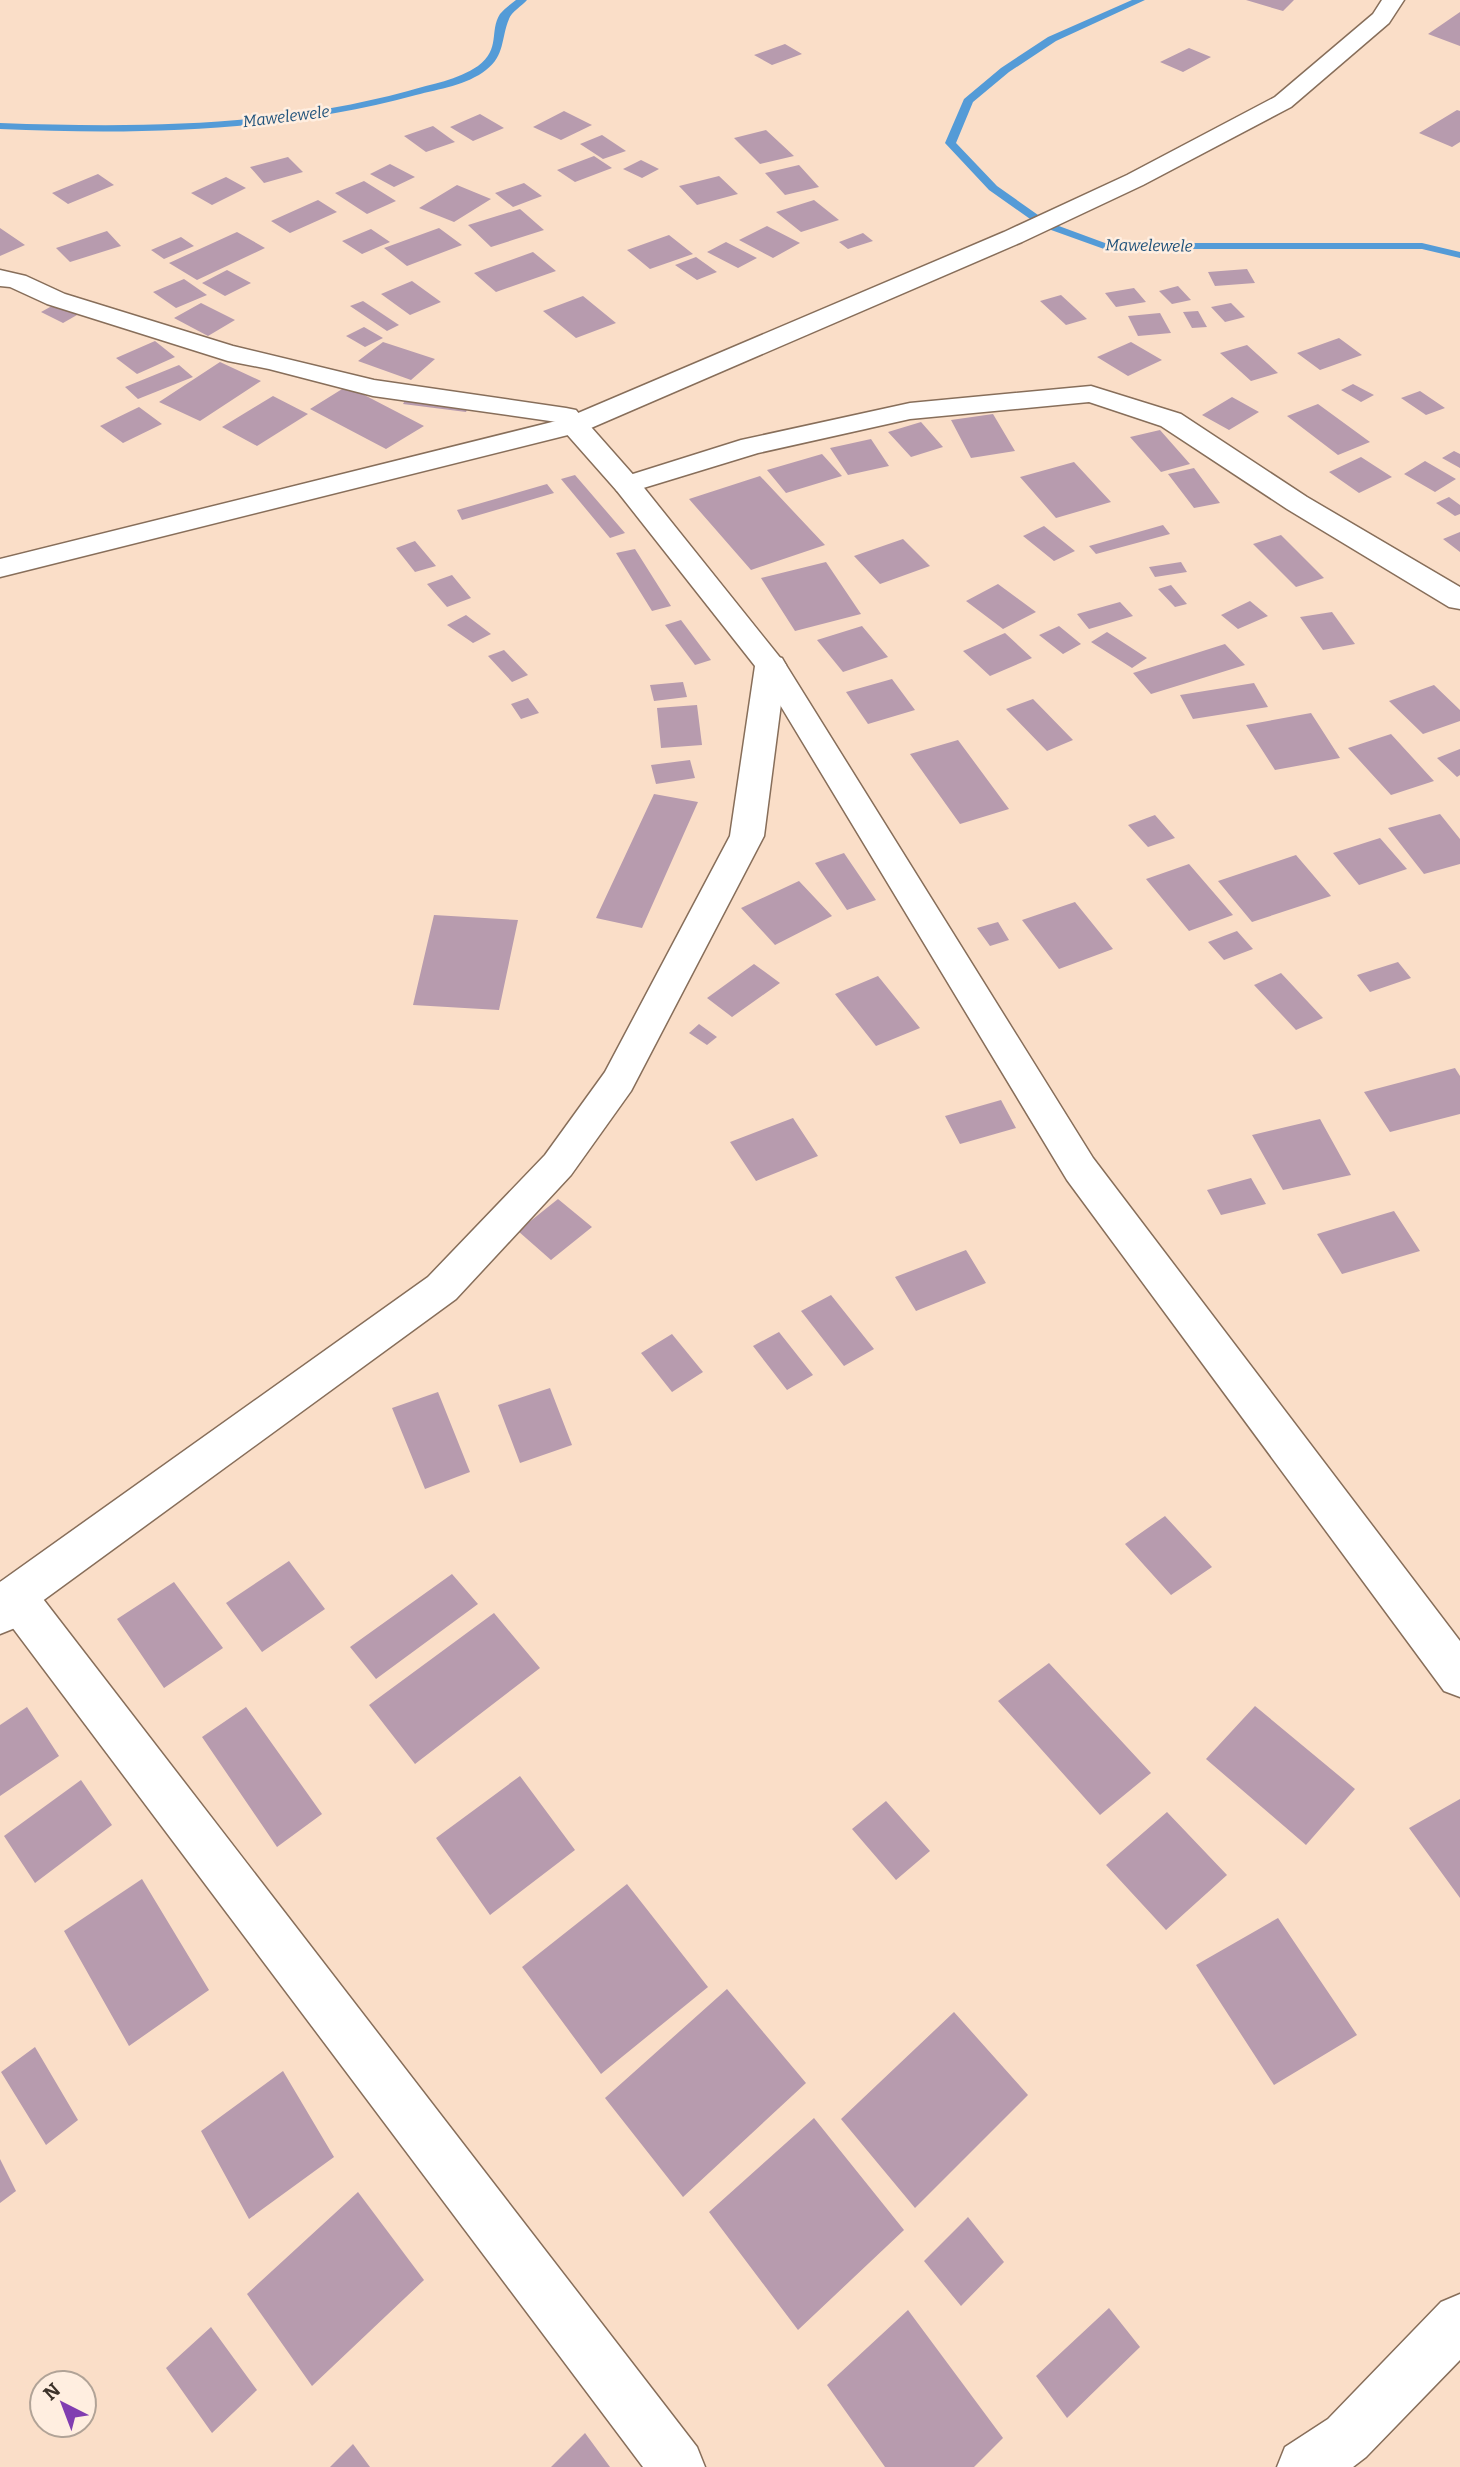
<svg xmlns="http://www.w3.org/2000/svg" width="1460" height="2467" font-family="Bitter,serif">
<rect width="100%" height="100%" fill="#fadec8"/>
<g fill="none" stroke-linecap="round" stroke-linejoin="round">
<!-- stream -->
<path fill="#549bd7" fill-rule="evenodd" d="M 516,0 L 527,0 C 522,6 511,12 509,19 C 501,38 505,56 486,70 C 467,85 439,89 416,95 C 280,132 140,135 0,129 L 0,123 C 137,128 275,127 408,91 C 431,84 458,80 478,66 C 501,49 489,31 500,14 C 504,9 511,4 516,0 Z
M 1132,0 L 1145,0 L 1056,41 L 1009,72 L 973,102 L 956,143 L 997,186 L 1048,222 L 1105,243 L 1422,243 L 1460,252 L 1460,258 L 1422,249 L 1104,249 L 1040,226 L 989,190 L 945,143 L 964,99 L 1001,68 L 1048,37 Z"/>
</g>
<!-- building -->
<path fill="#b79bae" d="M 1246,0 L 1294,0 L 1283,11 Z
M 1460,12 L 1460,46 L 1428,34 Z
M 785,44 L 802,54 L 772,65 L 754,55 Z
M 1189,48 L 1211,57 L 1183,72 L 1160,62 Z
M 1457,110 L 1460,111 L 1460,142 L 1452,147 L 1419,133 Z
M 564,111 L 592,125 L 561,140 L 533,127 Z
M 480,114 L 504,128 L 473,141 L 450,127 Z
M 433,126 L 455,142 L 426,152 L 404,136 Z
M 766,130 L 794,156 L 760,164 L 734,138 Z
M 602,135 L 626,151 L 603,159 L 580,144 Z
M 594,156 L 612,168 L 575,182 L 557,170 Z
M 288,157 L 303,172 L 264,183 L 250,167 Z
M 641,160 L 659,169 L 642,178 L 623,169 Z
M 390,164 L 415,177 L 394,187 L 370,174 Z
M 799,165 L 819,187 L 785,195 L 765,173 Z
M 98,174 L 114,185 L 68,204 L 52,193 Z
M 719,176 L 738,194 L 697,205 L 679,186 Z
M 226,177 L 246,188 L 212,205 L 191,193 Z
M 364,181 L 396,201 L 367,214 L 335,193 Z
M 524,183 L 542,196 L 513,207 L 495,193 Z
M 457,185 L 491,199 L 454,222 L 419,208 Z
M 318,200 L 337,212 L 290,233 L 271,221 Z
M 814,200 L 839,220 L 801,232 L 776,212 Z
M 520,209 L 544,230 L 491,247 L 468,225 Z
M 767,226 L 800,243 L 773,258 L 739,240 Z
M 0,228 L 25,245 L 0,256 Z
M 439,228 L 462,245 L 407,266 L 384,248 Z
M 371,229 L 390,242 L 362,254 L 342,241 Z
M 107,231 L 121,246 L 70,262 L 56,248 Z
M 237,232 L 265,248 L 197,280 L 169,263 Z
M 863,233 L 873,241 L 848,249 L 839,242 Z
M 669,235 L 693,254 L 650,269 L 627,250 Z
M 181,237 L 194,246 L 164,259 L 151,250 Z
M 726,242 L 757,258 L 738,268 L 707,252 Z
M 533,252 L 556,271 L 496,292 L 474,273 Z
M 696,257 L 717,272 L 697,280 L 675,265 Z
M 1247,269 L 1255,283 L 1215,286 L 1208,272 Z
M 227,270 L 251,283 L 225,296 L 202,283 Z
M 184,279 L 207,295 L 176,308 L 153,292 Z
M 412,281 L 441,302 L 410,315 L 381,294 Z
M 1178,286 L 1191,300 L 1172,304 L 1159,291 Z
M 1134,288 L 1146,302 L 1116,307 L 1105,293 Z
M 1061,295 L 1087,319 L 1066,325 L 1040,301 Z
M 583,296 L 616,323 L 576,338 L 543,311 Z
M 61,301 L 84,311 L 63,323 L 41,312 Z
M 363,301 L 399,325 L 387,331 L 350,306 Z
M 201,303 L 235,320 L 208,336 L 174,318 Z
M 1231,303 L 1245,317 L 1225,322 L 1211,307 Z
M 1198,311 L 1207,327 L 1192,328 L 1183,312 Z
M 1160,313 L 1171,333 L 1138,336 L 1128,316 Z
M 364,327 L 383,338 L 365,347 L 346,336 Z
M 1339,338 L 1362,355 L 1320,370 L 1297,353 Z
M 155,341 L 175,357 L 137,374 L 116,358 Z
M 383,342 L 435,359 L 411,380 L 358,361 Z
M 1131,342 L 1162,360 L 1128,376 L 1097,357 Z
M 1247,345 L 1278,373 L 1251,381 L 1220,353 Z
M 220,362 L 261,381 L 200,421 L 159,402 Z
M 179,365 L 193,377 L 138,399 L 125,387 Z
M 1353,384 L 1374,395 L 1361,402 L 1341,390 Z
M 347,386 L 424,426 L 386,449 L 310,409 Z
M 1420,391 L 1445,408 L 1426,415 L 1401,398 Z
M 408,395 L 470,403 L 466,412 L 403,404 Z
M 273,396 L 308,414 L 257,446 L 222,427 Z
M 1232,397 L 1259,412 L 1229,430 L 1202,415 Z
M 1318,404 L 1370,442 L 1338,455 L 1287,416 Z
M 139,407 L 162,424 L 123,443 L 100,426 Z
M 993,414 L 1015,451 L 971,458 L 951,420 Z
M 921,422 L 943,447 L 911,457 L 888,432 Z
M 1160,430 L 1190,464 L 1161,472 L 1130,437 Z
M 871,439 L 889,466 L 848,475 L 830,448 Z
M 1454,451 L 1460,454 L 1460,468 L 1442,458 Z
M 822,454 L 842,476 L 786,493 L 767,470 Z
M 1361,457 L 1392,477 L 1359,493 L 1329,472 Z
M 1425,461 L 1456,479 L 1435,492 L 1404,474 Z
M 1074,462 L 1111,502 L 1056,518 L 1020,477 Z
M 1194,468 L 1220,503 L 1194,508 L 1168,474 Z
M 575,475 L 625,533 L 610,538 L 561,479 Z
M 760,476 L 825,545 L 751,570 L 689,499 Z
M 547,484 L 554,493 L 462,520 L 457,510 Z
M 1449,497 L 1460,505 L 1460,514 L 1455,516 L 1436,503 Z
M 1163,525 L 1170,534 L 1096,554 L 1089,546 Z
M 1044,526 L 1075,551 L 1054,561 L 1023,536 Z
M 1460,532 L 1460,552 L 1443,539 Z
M 1281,535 L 1324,578 L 1296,587 L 1253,544 Z
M 903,539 L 930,566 L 880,584 L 854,556 Z
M 415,541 L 436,566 L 415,572 L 396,548 Z
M 635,549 L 671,606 L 652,611 L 616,553 Z
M 826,562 L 861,614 L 795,631 L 761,578 Z
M 1181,562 L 1187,572 L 1155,577 L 1149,567 Z
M 452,575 L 471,598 L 447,607 L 427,584 Z
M 998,584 L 1036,612 L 1003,629 L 966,601 Z
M 1171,585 L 1187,604 L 1175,607 L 1158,589 Z
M 1250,601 L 1268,616 L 1238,629 L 1221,615 Z
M 1120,602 L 1133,616 L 1089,629 L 1077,614 Z
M 1332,612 L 1355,644 L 1323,650 L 1300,617 Z
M 466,615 L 491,634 L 473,643 L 447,625 Z
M 681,620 L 711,660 L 695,665 L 665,625 Z
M 862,626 L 888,657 L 843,672 L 817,640 Z
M 1059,626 L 1081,644 L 1063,654 L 1039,635 Z
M 1107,632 L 1147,658 L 1132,668 L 1091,642 Z
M 1005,633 L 1032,658 L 990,676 L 963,651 Z
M 1225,644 L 1245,665 L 1151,694 L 1133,673 Z
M 504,650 L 528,675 L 512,682 L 488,656 Z
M 892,679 L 915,710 L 868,724 L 846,692 Z
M 683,682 L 687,697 L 654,701 L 650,685 Z
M 1254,683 L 1268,707 L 1193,719 L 1180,695 Z
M 1434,685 L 1460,710 L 1460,721 L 1423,734 L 1389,701 Z
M 528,698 L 539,713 L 521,719 L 511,704 Z
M 1033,699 L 1073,740 L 1047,751 L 1006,709 Z
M 697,705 L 702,745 L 661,748 L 657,708 Z
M 1311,713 L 1340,758 L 1275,770 L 1246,725 Z
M 1391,734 L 1434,781 L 1391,795 L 1348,748 Z
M 958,740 L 1009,809 L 960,824 L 910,754 Z
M 1460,749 L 1460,775 L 1457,777 L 1437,758 Z
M 690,760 L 695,778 L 656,784 L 651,765 Z
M 654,794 L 698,802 L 642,928 L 596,918 Z
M 1440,814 L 1460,839 L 1460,864 L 1424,874 L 1388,828 Z
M 1155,815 L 1175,838 L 1148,847 L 1128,825 Z
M 1380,838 L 1407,869 L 1359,885 L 1333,853 Z
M 844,853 L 876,900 L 847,910 L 815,863 Z
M 1296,855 L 1331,896 L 1252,922 L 1218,881 Z
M 1189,864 L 1233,915 L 1189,931 L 1146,879 Z
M 799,881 L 832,916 L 775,945 L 741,908 Z
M 1075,902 L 1113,949 L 1059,969 L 1022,920 Z
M 434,915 L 518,920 L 499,1010 L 413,1005 Z
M 998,922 L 1009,940 L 990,946 L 977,928 Z
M 1237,931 L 1253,949 L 1224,960 L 1208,942 Z
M 1398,962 L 1411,978 L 1370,992 L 1357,975 Z
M 754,964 L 780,983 L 732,1017 L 707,998 Z
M 1281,973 L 1323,1018 L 1296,1030 L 1254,985 Z
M 878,976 L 920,1028 L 876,1046 L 835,994 Z
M 699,1024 L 717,1037 L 707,1045 L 689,1033 Z
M 1455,1068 L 1460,1076 L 1460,1114 L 1390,1132 L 1364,1092 Z
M 1001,1100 L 1016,1128 L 960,1144 L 945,1116 Z
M 793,1118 L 818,1156 L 756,1181 L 730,1142 Z
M 1320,1119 L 1351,1175 L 1283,1190 L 1252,1135 Z
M 1251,1178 L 1266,1204 L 1221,1215 L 1207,1190 Z
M 558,1199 L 592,1227 L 551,1260 L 518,1231 Z
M 1394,1211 L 1420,1251 L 1342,1274 L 1317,1234 Z
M 966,1250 L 986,1283 L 916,1311 L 895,1277 Z
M 831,1295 L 874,1349 L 844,1366 L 801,1311 Z
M 779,1332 L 813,1375 L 787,1390 L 753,1346 Z
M 672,1334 L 703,1372 L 672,1392 L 641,1353 Z
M 550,1388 L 572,1445 L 520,1463 L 498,1405 Z
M 438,1392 L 470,1472 L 425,1489 L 392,1408 Z
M 1165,1516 L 1212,1567 L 1171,1595 L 1125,1544 Z
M 289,1561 L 325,1609 L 262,1652 L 226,1603 Z
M 452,1574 L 478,1604 L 376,1679 L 350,1647 Z
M 174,1582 L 223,1648 L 164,1688 L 117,1619 Z
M 494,1613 L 540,1668 L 415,1764 L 369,1705 Z
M 1049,1663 L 1151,1773 L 1100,1815 L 998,1701 Z
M 1255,1706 L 1355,1789 L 1306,1845 L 1206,1759 Z
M 27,1707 L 59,1756 L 0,1796 L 0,1725 Z
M 246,1707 L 322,1814 L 277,1847 L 202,1737 Z
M 520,1776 L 575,1850 L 490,1915 L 436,1838 Z
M 81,1780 L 112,1825 L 35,1883 L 4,1836 Z
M 1460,1799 L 1460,1898 L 1409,1828 Z
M 886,1801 L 930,1851 L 896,1880 L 852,1829 Z
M 1167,1812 L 1227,1875 L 1166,1930 L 1106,1865 Z
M 142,1879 L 209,1990 L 129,2046 L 64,1931 Z
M 627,1884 L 708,1987 L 601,2074 L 522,1967 Z
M 1278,1918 L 1357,2035 L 1274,2085 L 1196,1965 Z
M 727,1989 L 806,2083 L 683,2197 L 605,2098 Z
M 954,2012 L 1028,2095 L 915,2208 L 841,2119 Z
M 35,2047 L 78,2120 L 46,2145 L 1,2072 Z
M 283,2071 L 334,2157 L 249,2219 L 201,2131 Z
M 814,2118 L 904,2230 L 798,2330 L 709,2212 Z
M 0,2159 L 16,2191 L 0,2203 Z
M 358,2192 L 424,2280 L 312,2386 L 247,2294 Z
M 968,2217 L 1004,2262 L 961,2306 L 924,2261 Z
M 1109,2308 L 1140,2347 L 1067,2418 L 1036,2376 Z
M 908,2310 L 1003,2438 L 974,2467 L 885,2467 L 827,2385 Z
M 211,2327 L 257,2390 L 212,2433 L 166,2368 Z
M 585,2433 L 610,2467 L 551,2467 Z
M 353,2444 L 370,2467 L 330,2467 Z"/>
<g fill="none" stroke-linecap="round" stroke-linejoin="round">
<defs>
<path id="street" d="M 0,270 L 26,276 L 65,294 L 233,346 L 374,380 L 566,408 L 576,410 L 588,425 L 584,431 C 571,434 565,432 557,422 L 373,396 L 269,369 L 228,361 L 47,304 L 10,287 L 0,286 Z
M 1091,386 L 1181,414 L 1307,497 L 1460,587 L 1460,609 L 1449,607 L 1287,509 L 1161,426 L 1089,402 L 910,419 L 758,453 L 627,493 L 617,491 L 613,485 L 617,479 L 741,440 L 910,403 Z
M 771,655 L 782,658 L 786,665 L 1093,1158 L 1460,1641 L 1460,1697 L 1444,1691 L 1067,1180 L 756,665 L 760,658 Z
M 15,1576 L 30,1582 L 697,2447 L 705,2467 L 643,2467 L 0,1611 L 0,1582 Z
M 1460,2294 L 1460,2360 L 1366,2457 L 1353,2467 L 1277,2467 L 1285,2447 L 1328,2419 L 1441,2302 Z"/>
<path id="secondary" d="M 574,417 L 584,419 L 637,479 L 786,665 L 764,836 L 631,1091 L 571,1175 L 456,1299 L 30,1610 L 15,1628 L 0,1634 L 0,1582 L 428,1277 L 545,1155 L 605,1072 L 730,836 L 755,666 L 617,491 L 564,431 L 560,425 L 564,419 Z"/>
<path id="primary" d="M 1382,0 L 1404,0 L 1389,23 L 1291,107 L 1143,185 L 1022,242 L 584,431 L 0,577 L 0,559 L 564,419 L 1004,232 L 1127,175 L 1275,97 L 1373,14 Z"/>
</defs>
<!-- street casing -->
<use href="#street" stroke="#876e5a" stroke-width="3"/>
<!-- secondary casing -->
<use href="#secondary" stroke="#876e5a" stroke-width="3"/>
<!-- primary casing -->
<use href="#primary" stroke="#876e5a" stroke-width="3"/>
<!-- street -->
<use href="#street" fill="#fff" fill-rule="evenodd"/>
<!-- secondary -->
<use href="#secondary" fill="#fff" fill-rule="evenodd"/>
<!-- primary -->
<use href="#primary" fill="#fff" fill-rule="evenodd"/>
</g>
<g text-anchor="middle" stroke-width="5" stroke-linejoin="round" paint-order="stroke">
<!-- far-water labels -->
<g font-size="16" font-style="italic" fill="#1e517a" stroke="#ffeee0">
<text transform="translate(286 116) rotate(-7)" y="6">Mawelewele</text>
<text transform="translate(1149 245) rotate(1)" y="6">Mawelewele</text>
</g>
</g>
<!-- north arrow -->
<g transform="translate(63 2404) rotate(318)"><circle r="33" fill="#ffeee0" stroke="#b1a397" stroke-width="2"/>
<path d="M0-5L12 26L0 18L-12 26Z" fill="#813db1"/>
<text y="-10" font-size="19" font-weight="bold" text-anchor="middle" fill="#3d3229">N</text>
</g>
</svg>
